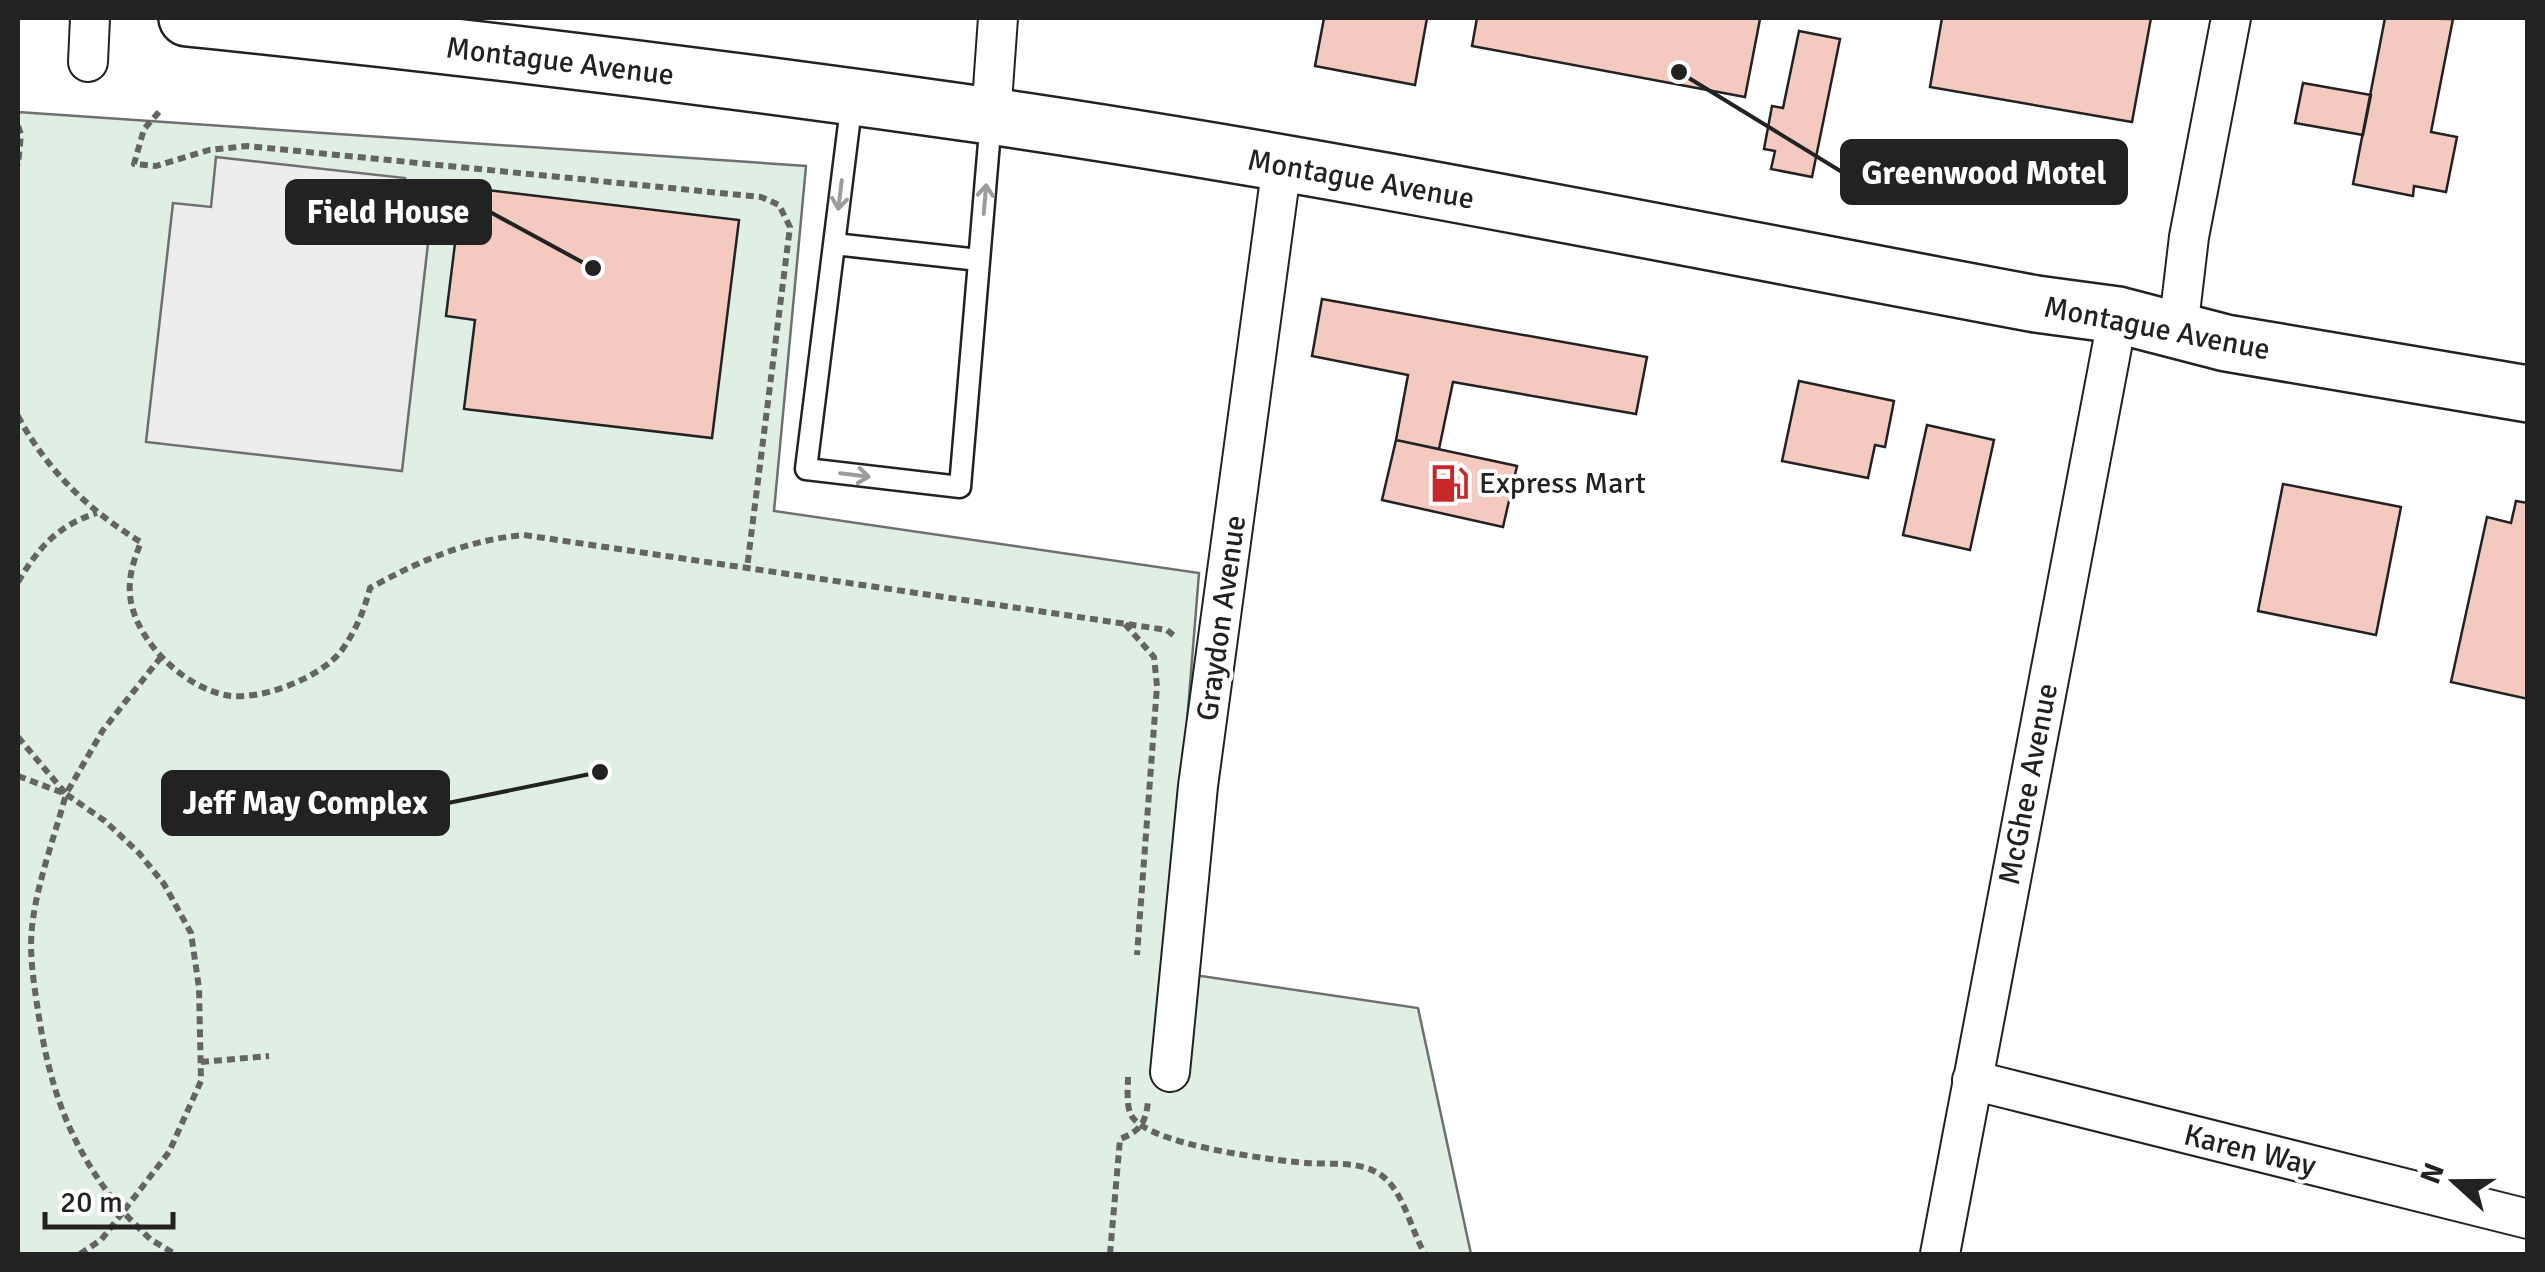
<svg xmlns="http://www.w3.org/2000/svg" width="2545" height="1272" font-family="Signika,sans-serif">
<rect width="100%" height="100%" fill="#fff"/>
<!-- green -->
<path fill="#e0efe3" stroke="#6f6f6f" stroke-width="2.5" d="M 18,112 L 806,166 L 774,511 L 1199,573 L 1167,971 L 1418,1008 L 1471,1254 L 18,1254 Z"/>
<!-- parking -->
<path fill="#ededed" stroke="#6f6f6f" stroke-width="2.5" d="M 216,157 L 405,178 L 400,222 L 430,226 L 402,471 L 146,442 L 173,203 L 211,207 Z"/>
<!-- building -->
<path fill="#f3c9c0" stroke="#222" stroke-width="2.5" d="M 1324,18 L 1427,18 L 1415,85 L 1315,66 Z
M 1477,18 L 1750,18 L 1760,19 L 1745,97 L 1472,46 Z
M 1942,18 L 2151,18 L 2132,122 L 1930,87 Z
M 2385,18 L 2453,19 L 2431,132 L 2457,137 L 2446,192 L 2414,186 L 2413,196 L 2353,184 Z
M 1799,31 L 1840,39 L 1812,177 L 1771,169 L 1775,151 L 1764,149 L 1772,106 L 1783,108 Z
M 2303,83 L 2371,95 L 2363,135 L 2295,123 Z
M 462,187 L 739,220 L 712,438 L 464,409 L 475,320 L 446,316 Z
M 1322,299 L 1647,357 L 1636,414 L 1453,382 L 1439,449 L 1396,440 L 1408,375 L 1312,356 Z
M 1799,381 L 1894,401 L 1885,447 L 1875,445 L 1868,478 L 1782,461 Z
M 1927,425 L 1994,440 L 1970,550 L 1903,535 Z
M 1396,440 L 1517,466 L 1503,527 L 1382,500 Z
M 2283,484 L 2401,507 L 2376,635 L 2258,611 Z
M 2516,501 L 2528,503 L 2528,699 L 2451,682 L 2487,517 L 2511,523 Z"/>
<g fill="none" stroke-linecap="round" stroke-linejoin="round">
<defs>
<path id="service" d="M 852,100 L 806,469 L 960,487 L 991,119
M 834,244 L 979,260"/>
<path id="minor" d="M 88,62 L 90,18
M 991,116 L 998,18
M 2178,330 L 2189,237 L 2231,18
M 1170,1072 L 1198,786 L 1282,164
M 1972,1080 L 2528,1219
M 1940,1254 L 2118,315"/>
<path id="primary" d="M 187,18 C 455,45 723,78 990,116 C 1340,167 1688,239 2036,304 L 2118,315 L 2226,343 L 2528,394"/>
</defs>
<!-- service casing -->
<use href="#service" stroke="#222" stroke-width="25"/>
<!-- minor casing -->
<use href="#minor" stroke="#222" stroke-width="42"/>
<!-- primary casing -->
<use href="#primary" stroke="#222" stroke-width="60"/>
<!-- path -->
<path stroke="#646464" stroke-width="6" stroke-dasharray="8 5" stroke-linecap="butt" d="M 159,112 L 144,129 L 134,164 L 156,166 L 209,150 L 247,146 L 761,197 L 779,205 L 790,227 L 747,568
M 18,126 L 21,134 L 18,165
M 18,416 C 45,468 90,512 141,542 C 133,562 127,580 131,602 C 139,643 183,686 225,695 C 259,702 321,678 342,650 C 356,630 364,611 370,588 C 419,561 467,540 524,535 L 1167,630 L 1177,638
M 18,582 C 38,548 58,525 97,513
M 1125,624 L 1154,657 L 1157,686 L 1137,955
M 18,737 L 66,794 L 103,730 L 161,657
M 18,776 L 66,794 L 105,821 L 139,853 L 164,884 L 191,933 L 199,988 L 201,1081 L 169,1152 L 123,1212 C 71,1149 50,1091 38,1011 C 34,984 29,955 32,927 C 37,882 54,839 66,794
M 201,1062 L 269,1056
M 1128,1077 C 1128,1088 1126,1105 1131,1115 C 1147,1145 1272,1160 1306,1163 C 1331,1165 1359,1160 1381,1175 C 1404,1191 1411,1231 1425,1254
M 80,1254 L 101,1240 L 123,1212 L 150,1239 L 175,1254
M 1110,1254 L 1120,1139 C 1140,1131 1146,1123 1148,1101"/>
<!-- service -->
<use href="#service" stroke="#fff" stroke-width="20"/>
<!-- minor -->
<use href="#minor" stroke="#fff" stroke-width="38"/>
<!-- primary -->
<use href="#primary" stroke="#fff" stroke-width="55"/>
</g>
<!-- one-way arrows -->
<defs><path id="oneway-shaft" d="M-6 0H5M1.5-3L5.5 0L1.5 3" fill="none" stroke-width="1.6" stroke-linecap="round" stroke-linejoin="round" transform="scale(2.5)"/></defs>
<g stroke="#9c9c9c">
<use href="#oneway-shaft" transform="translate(840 195) rotate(97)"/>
<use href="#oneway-shaft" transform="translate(985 199) rotate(-85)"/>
<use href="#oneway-shaft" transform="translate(855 475) rotate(7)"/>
</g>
<!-- icons -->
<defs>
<symbol id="fuel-bare" viewBox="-9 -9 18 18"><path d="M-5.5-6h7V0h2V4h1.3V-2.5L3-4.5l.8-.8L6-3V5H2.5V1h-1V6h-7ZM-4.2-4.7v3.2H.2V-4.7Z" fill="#c62828" stroke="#fff" stroke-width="2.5" paint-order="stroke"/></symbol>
</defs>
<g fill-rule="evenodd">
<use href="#fuel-bare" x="1422" y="456" width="55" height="55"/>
</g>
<g text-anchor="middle" stroke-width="8" stroke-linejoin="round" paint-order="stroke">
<!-- street labels -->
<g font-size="30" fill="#222" stroke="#fff">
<text transform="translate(560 61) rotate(7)" y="10">Montague Avenue</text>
<text transform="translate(1361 179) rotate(10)" y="10">Montague Avenue</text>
<text transform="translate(2157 328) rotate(11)" y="10">Montague Avenue</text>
<text transform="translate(1221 618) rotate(-82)" y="10">Graydon Avenue</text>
<text transform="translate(2028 784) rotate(-79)" y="10">McGhee Avenue</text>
<text transform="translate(2250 1150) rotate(14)" y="10">Karen Way</text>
</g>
<!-- poi labels -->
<g font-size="30" fill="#222" stroke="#fff" text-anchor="start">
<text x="1479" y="493">Express Mart</text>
</g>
</g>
<!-- callouts -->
<path fill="none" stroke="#222" stroke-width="4" d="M1679 72L1842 172M593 268L490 212M600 772L448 803"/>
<g fill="#222" stroke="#fff" stroke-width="4">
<circle cx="1679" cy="72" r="10"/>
<circle cx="593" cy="268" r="10"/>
<circle cx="600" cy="772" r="10"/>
</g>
<g fill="#222" stroke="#222" stroke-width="4">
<rect x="1842" y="141" width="284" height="62" rx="10"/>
<rect x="287" y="181" width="203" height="62" rx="10"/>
<rect x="163" y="772" width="285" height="62" rx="10"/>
</g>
<g font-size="32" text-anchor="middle" font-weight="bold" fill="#fff">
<text x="1984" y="184">Greenwood Motel</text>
<text x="388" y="223">Field House</text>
<text x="305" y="814">Jeff May Complex</text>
</g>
<!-- border -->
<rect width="2545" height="1272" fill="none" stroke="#222222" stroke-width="40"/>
<!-- north arrow -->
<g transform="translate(2455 1182) rotate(291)" stroke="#ffffff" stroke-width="8" paint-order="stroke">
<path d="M0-8L18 38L0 25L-18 38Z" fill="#222222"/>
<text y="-15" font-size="28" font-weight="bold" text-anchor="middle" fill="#222222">N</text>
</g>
<!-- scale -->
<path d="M45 1212v15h128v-15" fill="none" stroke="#222222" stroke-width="5"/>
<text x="60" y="1212" font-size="30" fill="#222222" stroke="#ffffff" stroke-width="8" paint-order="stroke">20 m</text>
</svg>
